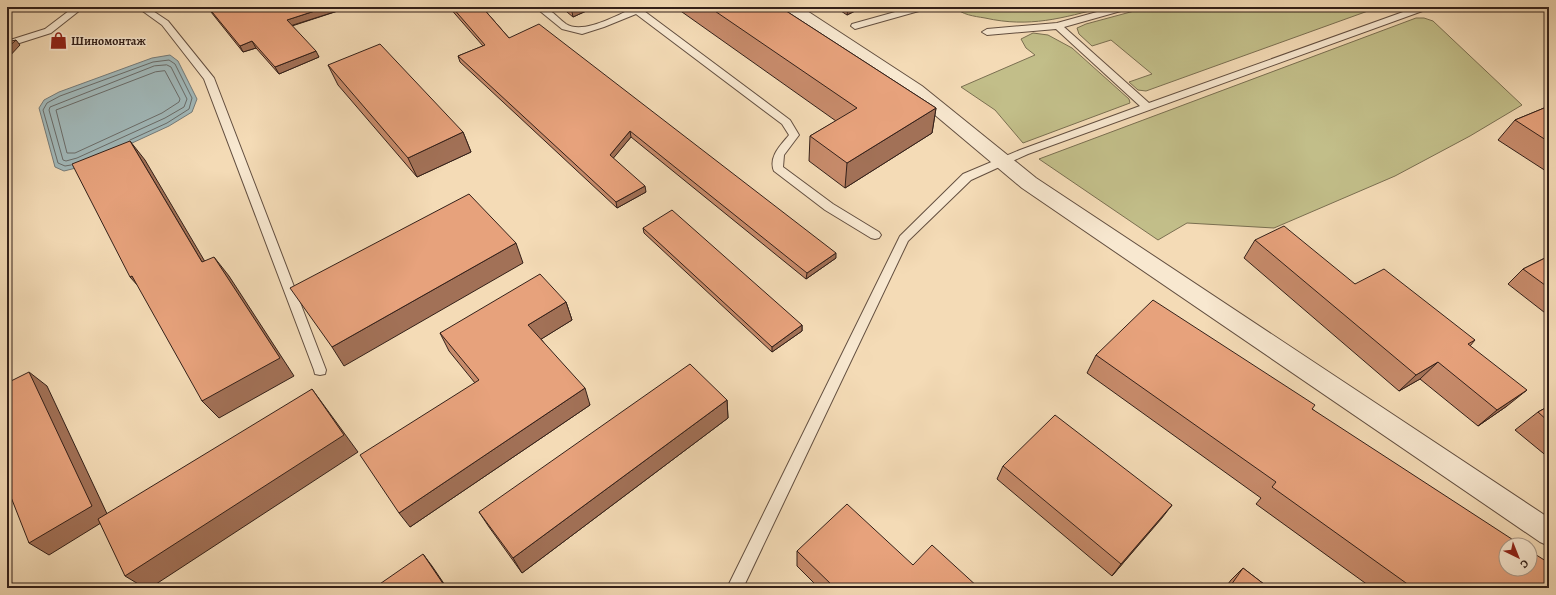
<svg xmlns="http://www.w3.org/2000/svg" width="1556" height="595" font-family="Alegreya,serif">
<rect width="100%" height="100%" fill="#f4dbb6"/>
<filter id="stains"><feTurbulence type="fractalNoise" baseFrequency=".005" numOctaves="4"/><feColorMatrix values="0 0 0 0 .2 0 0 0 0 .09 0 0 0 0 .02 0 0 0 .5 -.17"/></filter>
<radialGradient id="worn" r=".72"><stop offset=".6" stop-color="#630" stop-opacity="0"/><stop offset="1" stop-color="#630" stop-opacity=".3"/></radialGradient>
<!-- green -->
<path fill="#c2be89" stroke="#7a6f51" d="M 954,7 L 1105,7 C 1062,18 1030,28 985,18 C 973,16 963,15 954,7 Z
M 1149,7 L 1379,7 L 1146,91 L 1138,90 L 1129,82 L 1152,74 L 1111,40 L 1092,46 L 1079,34 L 1077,28 L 1086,24 Z
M 1416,18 L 1424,18 L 1433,21 L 1522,105 L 1470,136 L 1395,176 L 1274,228 L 1187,223 L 1158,240 L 1039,159 Z
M 1033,33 L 1048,35 L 1072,48 L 1129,99 L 1130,103 L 1023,143 L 995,110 L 961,87 L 1035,55 L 1026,48 L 1021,39 Z"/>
<!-- water -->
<path fill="#a1b8b9" stroke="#757b79" d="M 170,55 L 178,61 L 197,99 L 192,112 L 169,126 L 80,167 L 64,171 L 55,167 L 39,108 L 44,100 L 59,92 L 152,58 Z"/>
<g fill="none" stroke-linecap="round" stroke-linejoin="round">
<!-- shore -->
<path stroke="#6a6c69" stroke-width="1" d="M 167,65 L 171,67 L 187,99 L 184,107 L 165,118 L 77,158 L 66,161 L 63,160 L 49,110 L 50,107 L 154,66 Z
M 165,71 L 180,99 L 179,102 L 162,113 L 75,153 L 67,153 L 56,110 L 155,72 Z
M 71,165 L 65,166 L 58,163 L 43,110 L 47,103 L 60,96 L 153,62 L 169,60 L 175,64 L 192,98 L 189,109 L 167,123 L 130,140"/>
<defs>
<path id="service" d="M 74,7 L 84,7 L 51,33 L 7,47 L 7,41 L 45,29 Z
M 137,7 L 147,7 L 168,21 L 214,78 L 326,370 L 325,374 L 320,375 L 315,374 L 314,370 L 204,79 L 162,25 Z
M 535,7 C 551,7 554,15 566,24 C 583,35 617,15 634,8 L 640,8 L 790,120 L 799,135 L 784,155 L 783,167 L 833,204 L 879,232 L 881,235 L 879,238 L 875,239 L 871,238 L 825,210 L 774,171 C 768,157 781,145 789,135 L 782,124 L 636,14 L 604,27 L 582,34 L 562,29 Z
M 913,7 L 927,7 L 926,9 L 855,29 L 851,26 L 852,24 Z
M 1115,7 L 1129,7 L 1128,9 L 1064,27 L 1149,103 L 1417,7 L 1429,7 L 1428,9 L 1028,154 L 971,180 L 908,241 L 743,588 L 727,588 L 900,236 L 963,174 L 1020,150 L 1140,106 L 1056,29 L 987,35 L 982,32 L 987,29 L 1057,23 Z"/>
<path id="minor" d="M 782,7 L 801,7 L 922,86 L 1036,178 L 1549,518 L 1549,546 L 1540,542 L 1022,188 L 910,94 L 784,10 Z"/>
</defs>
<!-- service casing -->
<use href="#service" stroke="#634f40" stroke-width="2"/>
<!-- minor casing -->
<use href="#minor" stroke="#634f40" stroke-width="2"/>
<!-- service -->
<use href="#service" fill="#f8e8d0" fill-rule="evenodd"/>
<!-- minor -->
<use href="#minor" fill="#f8e8d0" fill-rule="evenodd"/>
</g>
<!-- wall -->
<path fill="#c78b6b" stroke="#332019" d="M 207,7 L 350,7 L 292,26 L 319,57 L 279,74 L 256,48 L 243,52 Z
M 449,7 L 482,7 L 509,38 L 836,258 L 806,279 L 631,137 L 613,158 L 646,192 L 617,208 L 460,62 L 458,56 L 483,46 Z
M 561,7 L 595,7 L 573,17 Z
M 675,7 L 780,7 L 936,108 L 932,133 L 845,188 L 809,161 L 810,136 L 836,121 Z
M 835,7 L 863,7 L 847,15 Z
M 328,65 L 463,132 L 471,152 L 417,177 L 338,85 Z
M 1549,106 L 1549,173 L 1498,140 L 1515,120 Z
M 643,228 L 802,325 L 802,331 L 772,352 L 644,233 Z
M 1255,240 L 1355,284 L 1475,340 L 1470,346 L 1507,406 L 1478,426 L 1420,379 L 1399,391 L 1244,258 Z
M 1549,256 L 1549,316 L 1508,284 L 1523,269 Z
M 566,302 L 572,320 L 541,339 L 590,405 L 410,527 L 475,383 L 449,351 L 440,333 Z
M 1096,355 L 1312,409 L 1549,588 L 1372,588 L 1256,504 L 1261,498 L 1087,373 Z
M 727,400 L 728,418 L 522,573 L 489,527 L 479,512 Z
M 1549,406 L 1549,458 L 1515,430 L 1538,412 Z
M 1003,466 L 1172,505 L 1112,576 L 997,479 Z
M 797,551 L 913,565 L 979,588 L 819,588 L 797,566 Z
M 1243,568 L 1269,588 L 1225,588 L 1231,580 Z"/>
<!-- shaded-wall -->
<path fill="#a27157" stroke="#332019" d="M 155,7 L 167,7 L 157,11 Z
M 327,7 L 350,7 L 290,26 L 287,20 Z
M 571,7 L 595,7 L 573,17 Z
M 848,7 L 863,7 L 847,15 Z
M 16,40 L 20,45 L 7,59 L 7,48 Z
M 252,41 L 256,48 L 243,52 L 240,46 Z
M 316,51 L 319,57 L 279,74 L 275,67 Z
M 7,80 L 11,86 L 7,87 Z
M 936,108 L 932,133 L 845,188 L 847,163 Z
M 630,131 L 631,137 L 611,161 L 610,155 Z
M 463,132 L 471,152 L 417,177 L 408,158 Z
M 130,141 L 145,160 L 217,282 L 202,262 Z
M 645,186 L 646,192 L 617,208 L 616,202 Z
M 516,243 L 523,263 L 344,366 L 332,347 Z
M 836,253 L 836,258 L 806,279 L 807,273 Z
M 214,257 L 229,276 L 294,376 L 219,418 L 202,401 Z
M 132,276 L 147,296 L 130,277 Z
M 566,302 L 572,320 L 535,343 L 528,325 Z
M 802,325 L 802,331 L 772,352 L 772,347 Z
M 1438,362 L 1420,379 L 1399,391 L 1416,375 Z
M 29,372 L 47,386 L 109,518 L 49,555 L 29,543 Z
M 585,388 L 590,405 L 410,527 L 399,513 Z
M 312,389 L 358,452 L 150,588 L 145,588 L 125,576 Z
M 1527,390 L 1507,406 L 1478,426 L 1497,410 Z
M 727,400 L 728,418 L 522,573 L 513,558 Z
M 1172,505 L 1162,518 L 1112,576 L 1121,564 Z
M 423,554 L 432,566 L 447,588 L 446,588 Z"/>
<!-- building -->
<path fill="#e7a27c" stroke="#332019" d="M 208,7 L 327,7 L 287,20 L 316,51 L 275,67 L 252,41 L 240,46 Z
M 452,7 L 482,7 L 509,38 L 539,24 L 836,253 L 807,273 L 630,131 L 610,155 L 645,186 L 616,202 L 458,56 L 485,45 Z
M 709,7 L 780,7 L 936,108 L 847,163 L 810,136 L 857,108 Z
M 16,40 L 7,48 L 7,42 Z
M 380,44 L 463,132 L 408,158 L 328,65 Z
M 1549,106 L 1549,142 L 1515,120 Z
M 130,141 L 202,262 L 214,257 L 280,358 L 202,401 L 132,276 L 130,277 L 72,164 Z
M 469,194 L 516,243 L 332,347 L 290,288 Z
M 672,210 L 802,325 L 772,347 L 643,228 Z
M 1284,226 L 1355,284 L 1384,269 L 1475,340 L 1468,344 L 1527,390 L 1497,410 L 1438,362 L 1416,375 L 1255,240 Z
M 1549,256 L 1549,288 L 1523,269 Z
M 540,274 L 566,302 L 528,325 L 585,388 L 399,513 L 360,455 L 479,380 L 440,333 Z
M 1153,300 L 1315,405 L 1312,409 L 1521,545 L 1506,545 L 1506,569 L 1530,569 L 1530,551 L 1549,563 L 1549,588 L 1413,588 L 1272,487 L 1276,482 L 1096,355 Z
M 690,364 L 727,400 L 513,558 L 479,512 Z
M 29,372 L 92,506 L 29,543 L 7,487 L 7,383 Z
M 312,389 L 344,435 L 125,576 L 98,519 Z
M 1549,406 L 1549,422 L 1538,412 Z
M 1055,415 L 1172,505 L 1121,564 L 1003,466 Z
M 847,504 L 913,565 L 932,545 L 979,588 L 835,588 L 797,551 Z
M 423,554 L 446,588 L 374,588 Z
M 1243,568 L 1269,588 L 1229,588 Z"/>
<!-- icons -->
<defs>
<symbol id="shop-bare" viewBox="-9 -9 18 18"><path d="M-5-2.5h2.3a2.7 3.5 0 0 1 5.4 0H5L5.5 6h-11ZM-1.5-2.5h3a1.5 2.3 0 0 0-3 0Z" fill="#8f2418" stroke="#f8e8d0" stroke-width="2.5" paint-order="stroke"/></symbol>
</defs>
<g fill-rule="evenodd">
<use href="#shop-bare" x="46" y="28" width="25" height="25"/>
</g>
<g text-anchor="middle" stroke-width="3" stroke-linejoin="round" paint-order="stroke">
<!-- far-poi labels -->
<g font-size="12" font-weight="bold" fill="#332019" stroke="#f8e8d0" text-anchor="start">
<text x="71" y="45">Шиномонтаж</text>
</g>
</g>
<!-- margin -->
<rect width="1556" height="595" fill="none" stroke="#f4dbb6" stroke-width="24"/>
<rect x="8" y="8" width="1540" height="579" fill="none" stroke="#332019" stroke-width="2"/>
<rect x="12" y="12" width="1532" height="571" fill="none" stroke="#332019"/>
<!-- north arrow -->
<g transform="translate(1518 557) rotate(137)"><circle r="19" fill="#f8e8d0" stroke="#a99887"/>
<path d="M0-3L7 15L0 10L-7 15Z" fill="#8f2418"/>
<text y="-6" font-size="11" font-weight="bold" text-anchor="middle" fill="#332019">С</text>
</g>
<rect width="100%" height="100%" filter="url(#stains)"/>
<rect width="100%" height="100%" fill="url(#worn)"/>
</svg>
